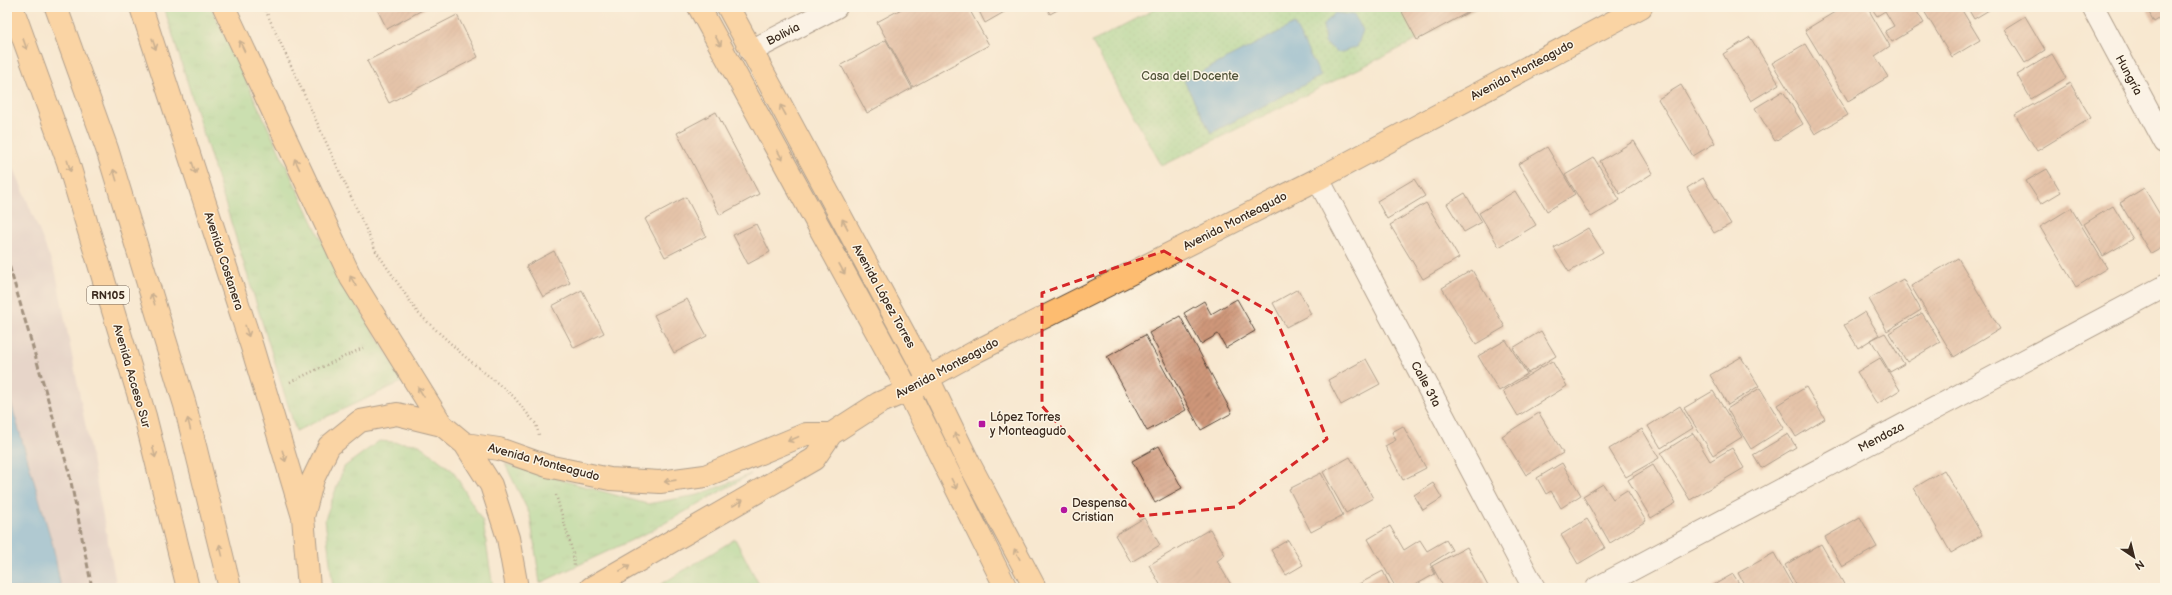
<svg xmlns="http://www.w3.org/2000/svg" width="2172" height="595" font-family="'Balsamiq Sans',sans-serif">
<defs>
<pattern id="grass-tufts" width="24" height="20" patternUnits="userSpaceOnUse"><rect width="24" height="20" fill="#96d489"/><path d="M3 7l-1-3M5 7V3M7 7l1-3M15 17l-1-3M17 17v-4M19 17l1-3" fill="none" stroke="#82b676"/></pattern>
<pattern id="park-dots" width="8" height="8" patternUnits="userSpaceOnUse"><rect width="8" height="8" fill="#96d489"/><path d="M2 2h.1M6 6h.1" fill="none" stroke="#82b676" stroke-width="1.8" stroke-linecap="round"/></pattern>
<pattern id="building-hatch" width="6" height="6" patternUnits="userSpaceOnUse"><rect width="6" height="6" fill="#cf977a"/><path d="M-1 1l2-2M0 6l6-6M5 7l2-2" fill="none" stroke="#a97b63"/></pattern>
</defs>
<rect width="100%" height="100%" fill="#fcf5e5"/>
<filter id="ink" filterUnits="userSpaceOnUse"><feTurbulence type="fractalNoise" baseFrequency=".025" numOctaves="2"/><feDisplacementMap in="SourceGraphic" scale="8" xChannelSelector="R" yChannelSelector="G"/><feConvolveMatrix kernelMatrix="1 2 1 2 8 2 1 2 1" color-interpolation-filters="sRGB"/></filter>
<filter id="wash" filterUnits="userSpaceOnUse"><feTurbulence type="fractalNoise" baseFrequency=".012" numOctaves="4" result="noise"/><feDisplacementMap in="SourceGraphic" scale="16" xChannelSelector="R" yChannelSelector="G"/><feGaussianBlur stdDeviation="0.9" result="paint"/><feColorMatrix in="noise" values="0 0 0 0 0 0 0 0 0 0 0 0 0 0 0 0 0 1.4 0 .05"/><feComposite in="paint" operator="in"/></filter>
<g filter="url(#wash)">
<rect width="100%" height="100%" fill="#f8e8d0"/>
<!-- railway -->
<path fill="#d2bfc1" d="M 7,150 L 56,273 L 117,588 L 61,588 L 53,546 L 7,389 Z"/>
<!-- grass -->
<path fill="url(#grass-tufts)" stroke="#687f54" d="M 164,7 L 211,7 L 337,273 L 404,381 L 296,431 Z
M 379,441 L 418,444 L 453,471 L 483,522 L 493,588 L 333,588 L 325,519 L 344,467 Z
M 505,464 L 647,504 L 698,495 L 751,474 L 651,531 L 540,583 L 530,515 Z
M 735,539 L 761,588 L 655,588 Z"/>
<!-- park -->
<path fill="url(#park-dots)" stroke="#687f54" d="M 1159,7 L 1478,7 L 1417,40 L 1162,166 L 1092,42 Z"/>
<!-- water -->
<path fill="#5aa5d2" stroke="#4a6878" d="M 1335,13 L 1354,15 L 1363,30 L 1357,47 L 1339,53 L 1325,43 L 1323,25 Z
M 1294,24 L 1321,76 L 1211,133 L 1184,81 Z
M 7,389 L 53,546 L 61,588 L 7,588 Z"/>
<g id="blocks">
<!-- building -->
<path fill="url(#building-hatch)" d="M 376,7 L 428,7 L 387,29 Z
M 905,7 L 968,7 L 989,45 L 913,87 L 877,22 Z
M 977,7 L 1013,7 L 985,23 Z
M 1046,7 L 1063,7 L 1050,14 Z
M 1411,7 L 1478,7 L 1417,40 L 1402,12 Z
M 1843,7 L 1867,7 L 1890,46 L 1875,56 L 1888,77 L 1848,101 L 1805,30 Z
M 1871,7 L 1914,7 L 1924,23 L 1892,42 L 1885,31 L 1894,26 L 1885,11 L 1877,16 Z
M 1930,7 L 1960,7 L 1980,40 L 1952,57 L 1924,11 Z
M 1967,7 L 1994,7 L 1974,19 Z
M 2146,7 L 2165,7 L 2165,15 L 2154,22 Z
M 457,15 L 478,57 L 389,103 L 367,61 Z
M 2025,16 L 2045,50 L 2025,63 L 2004,29 Z
M 1750,37 L 1779,84 L 1751,101 L 1723,54 Z
M 886,40 L 912,88 L 867,113 L 841,65 Z
M 1805,44 L 1848,115 L 1815,134 L 1772,63 Z
M 2052,54 L 2066,78 L 2031,99 L 2017,75 Z
M 2070,83 L 2091,118 L 2037,151 L 2015,115 Z
M 1681,85 L 1715,143 L 1693,156 L 1658,99 Z
M 1783,91 L 1803,124 L 1775,141 L 1755,108 Z
M 716,112 L 759,194 L 720,215 L 677,133 Z
M 1634,141 L 1653,173 L 1620,194 L 1600,161 Z
M 1547,147 L 1575,194 L 1547,211 L 1518,164 Z
M 1594,158 L 1620,200 L 1591,217 L 1565,175 Z
M 2047,169 L 2061,192 L 2041,204 L 2026,181 Z
M 1703,178 L 1731,224 L 1714,233 L 1687,188 Z
M 1414,179 L 1425,196 L 1387,219 L 1377,201 Z
M 2144,188 L 2165,223 L 2165,246 L 2151,254 L 2120,203 Z
M 1515,191 L 1536,225 L 1499,247 L 1479,213 Z
M 1465,193 L 1482,222 L 1464,232 L 1447,204 Z
M 686,197 L 706,236 L 665,257 L 645,219 Z
M 1426,203 L 1459,258 L 1423,279 L 1390,225 Z
M 2113,206 L 2133,239 L 2103,256 L 2084,224 Z
M 2071,208 L 2107,268 L 2076,287 L 2040,227 Z
M 756,224 L 770,252 L 748,264 L 733,235 Z
M 1588,228 L 1603,252 L 1569,272 L 1554,248 Z
M 554,251 L 570,283 L 543,297 L 526,266 Z
M 1958,258 L 2000,329 L 1954,357 L 1911,286 Z
M 1472,270 L 1505,327 L 1476,344 L 1442,288 Z
M 1903,279 L 1921,310 L 1887,331 L 1869,299 Z
M 1298,289 L 1311,314 L 1286,327 L 1273,303 Z
M 582,290 L 604,333 L 574,348 L 552,306 Z
M 687,299 L 707,336 L 674,353 L 654,315 Z
M 1237,299 L 1255,331 L 1226,348 L 1218,334 L 1201,344 L 1184,313 L 1204,301 L 1211,314 Z
M 1865,312 L 1879,335 L 1858,348 L 1844,325 Z
M 1922,313 L 1940,342 L 1907,362 L 1889,333 Z
M 1180,316 L 1232,413 L 1201,430 L 1149,333 Z
M 1541,331 L 1556,356 L 1528,373 L 1513,348 Z
M 1885,333 L 1904,364 L 1890,372 L 1871,340 Z
M 1145,335 L 1186,410 L 1147,431 L 1107,357 Z
M 1506,340 L 1527,374 L 1499,391 L 1478,356 Z
M 1741,357 L 1759,386 L 1728,405 L 1710,375 Z
M 1880,358 L 1900,390 L 1877,404 L 1857,372 Z
M 1366,359 L 1380,384 L 1341,405 L 1328,380 Z
M 1552,361 L 1567,386 L 1518,416 L 1503,391 Z
M 1806,387 L 1825,419 L 1796,437 L 1777,405 Z
M 1760,388 L 1784,428 L 1751,449 L 1727,409 Z
M 1713,391 L 1742,437 L 1713,455 L 1684,408 Z
M 1680,406 L 1693,428 L 1661,448 L 1648,426 Z
M 1539,413 L 1563,453 L 1526,475 L 1502,436 Z
M 1403,426 L 1426,468 L 1403,480 L 1385,446 L 1396,440 L 1392,432 Z
M 1642,429 L 1659,458 L 1626,477 L 1609,449 Z
M 1693,433 L 1710,461 L 1732,448 L 1744,468 L 1690,500 L 1661,453 Z
M 1788,434 L 1796,447 L 1761,468 L 1753,455 Z
M 1159,446 L 1182,488 L 1155,503 L 1132,461 Z
M 1350,457 L 1373,498 L 1346,513 L 1323,472 Z
M 1562,463 L 1581,495 L 1561,508 L 1551,491 L 1546,494 L 1537,478 Z
M 1653,465 L 1676,503 L 1651,518 L 1628,480 Z
M 1944,470 L 1982,535 L 1951,553 L 1914,488 Z
M 1321,473 L 1343,515 L 1311,532 L 1289,489 Z
M 1433,483 L 1442,498 L 1423,510 L 1414,495 Z
M 1603,484 L 1613,499 L 1627,490 L 1646,521 L 1610,543 L 1583,496 Z
M 1860,517 L 1877,547 L 1842,567 L 1825,537 Z
M 1144,518 L 1160,545 L 1131,562 L 1115,535 Z
M 1587,519 L 1605,548 L 1578,564 L 1561,535 Z
M 1390,526 L 1404,550 L 1420,540 L 1427,551 L 1446,540 L 1452,550 L 1430,564 L 1435,574 L 1410,588 L 1396,588 L 1368,539 Z
M 1210,529 L 1225,555 L 1217,561 L 1233,588 L 1180,588 L 1179,585 L 1174,588 L 1162,588 L 1149,565 Z
M 1288,540 L 1303,565 L 1286,575 L 1271,550 Z
M 1821,544 L 1845,586 L 1841,588 L 1798,588 L 1785,565 Z
M 1467,547 L 1489,588 L 1444,588 L 1432,566 Z
M 1774,553 L 1794,588 L 1746,588 L 1738,573 Z
M 1383,571 L 1391,588 L 1358,588 L 1357,585 Z
M 1733,574 L 1742,588 L 1714,588 L 1712,586 Z"/>
</g>
</g>
<g filter="url(#ink)">
<use href="#blocks" fill-opacity="0" stroke="#574639" stroke-width="1"/>
<g fill="none" stroke-linecap="round" stroke-linejoin="round">
<defs>
<path id="minor" d="M 2093,7 L 2165,142
M 751,51 L 836,7
M 1318,179 L 1534,588
M 1597,588 L 2165,286"/>
<path id="major" d="M 141,7 L 252,347 L 303,517
M 224,7 L 351,278 L 442,425 L 465,444 L 491,485 L 508,538 L 517,588
M 699,7 L 899,373 L 1006,588
M 728,7 L 928,378 L 969,463 L 1035,588
M 465,444 L 499,449 L 547,466 L 610,479 L 660,482 L 705,476 L 806,434 L 831,434
M 309,588 L 303,517 L 313,479 L 329,446 L 360,421 L 397,414 L 442,425
M 591,588 L 814,459 L 831,434 L 879,403 L 919,386 L 928,378 L 977,351 L 1318,179 L 1641,7"/>
<path id="highway" d="M 12,7 L 68,162 L 145,416 L 188,588
M 56,7 L 107,149 L 185,405 L 230,588"/>
</defs>
<!-- minor casing -->
<use href="#minor" stroke="#574639" stroke-width="24"/>
<!-- major casing -->
<use href="#major" stroke="#574639" stroke-width="24"/>
<!-- highway casing -->
<use href="#highway" stroke="#574639" stroke-width="24"/>
<!-- path -->
<path stroke="#574639" stroke-width="2.5" stroke-dasharray="1 3" stroke-linecap="butt" d="M 264,7 L 376,251 L 418,313 L 463,355 L 513,396 L 536,424 L 539,435
M 290,382 L 363,348
M 556,495 L 573,553 L 574,566"/>
<!-- minor -->
<use href="#minor" stroke="#fff" stroke-width="22"/>
<!-- major -->
<use href="#major" stroke="#fdbc6f" stroke-width="22"/>
<!-- highway -->
<use href="#highway" stroke="#fdbc6f" stroke-width="22"/>
<!-- rail -->
<path stroke="#3b2a1e" stroke-width="3" stroke-dasharray="6 3" stroke-linecap="butt" d="M 7,258 L 69,472 L 92,588"/>
</g>
<!-- one-way arrows -->
<defs><path id="oneway-shaft" d="M-6 0H5M1.5-3L5.5 0L1.5 3" fill="none" stroke-width="1.6" stroke-linecap="round" stroke-linejoin="round"/></defs>
<g stroke="#926c42">
<use href="#oneway-shaft" transform="translate(718 41) rotate(61)"/>
<use href="#oneway-shaft" transform="translate(25 44) rotate(70)"/>
<use href="#oneway-shaft" transform="translate(154 44) rotate(71)"/>
<use href="#oneway-shaft" transform="translate(242 46) rotate(-115)"/>
<use href="#oneway-shaft" transform="translate(783 110) rotate(-119)"/>
<use href="#oneway-shaft" transform="translate(780 155) rotate(61)"/>
<use href="#oneway-shaft" transform="translate(297 164) rotate(-115)"/>
<use href="#oneway-shaft" transform="translate(69 166) rotate(73)"/>
<use href="#oneway-shaft" transform="translate(194 168) rotate(72)"/>
<use href="#oneway-shaft" transform="translate(115 175) rotate(-107)"/>
<use href="#oneway-shaft" transform="translate(845 224) rotate(-119)"/>
<use href="#oneway-shaft" transform="translate(842 269) rotate(61)"/>
<use href="#oneway-shaft" transform="translate(353 281) rotate(-120)"/>
<use href="#oneway-shaft" transform="translate(153 299) rotate(-107)"/>
<use href="#oneway-shaft" transform="translate(247 331) rotate(72)"/>
<use href="#oneway-shaft" transform="translate(421 392) rotate(-122)"/>
<use href="#oneway-shaft" transform="translate(189 424) rotate(-104)"/>
<use href="#oneway-shaft" transform="translate(957 438) rotate(-116)"/>
<use href="#oneway-shaft" transform="translate(793 439) rotate(157)"/>
<use href="#oneway-shaft" transform="translate(154 452) rotate(76)"/>
<use href="#oneway-shaft" transform="translate(284 456) rotate(73)"/>
<use href="#oneway-shaft" transform="translate(670 481) rotate(172)"/>
<use href="#oneway-shaft" transform="translate(954 484) rotate(63)"/>
<use href="#oneway-shaft" transform="translate(738 503) rotate(-30)"/>
<use href="#oneway-shaft" transform="translate(221 550) rotate(-104)"/>
<use href="#oneway-shaft" transform="translate(1017 554) rotate(-118)"/>
<use href="#oneway-shaft" transform="translate(625 568) rotate(-30)"/>
</g>
</g>
<!-- marked area -->
<path d="M0 0H2172V595H0ZM 1164,251 L 1274,314 L 1327,439 L 1235,507 L 1140,516 L 1042,406 L 1042,293 Z" fill="#f8e8d0" fill-opacity=".55" fill-rule="evenodd"/>
<path fill="none" stroke="#d62828" stroke-width="3" stroke-dasharray="8 5" stroke-linejoin="round" d="M 1164,251 L 1274,314 L 1327,439 L 1235,507 L 1140,516 L 1042,406 L 1042,293 Z"/>
<!-- markers -->
<g fill="#b5179e" stroke="#fcf5e5" stroke-width="1.5">
<rect x="978" y="420" width="8" height="8" rx="2"/>
<circle cx="1064" cy="510" r="4"/>
</g>
<g text-anchor="middle" stroke-width="3" stroke-linejoin="round" paint-order="stroke">
<!-- shield labels -->
<rect fill="#fcf5e5" stroke="#75675a" stroke-width="1" x="87" y="286" width="42" height="18" rx="3"/>
<g font-size="11" font-weight="bold" fill="#3b2a1e">
<text x="108" y="299">RN105</text>
</g>
<!-- street labels -->
<g font-size="12" fill="#3b2a1e" stroke="#fcf5e5">
<text transform="translate(783 34) rotate(-27)" y="4">Bolivia</text>
<text transform="translate(1522 70) rotate(-28)" y="4">Avenida Monteagudo</text>
<text transform="translate(2129 75) rotate(62)" y="4">Hungría</text>
<text transform="translate(1235 221) rotate(-27)" y="4">Avenida Monteagudo</text>
<text transform="translate(224 261) rotate(72)" y="4">Avenida Costanera</text>
<text transform="translate(884 296) rotate(61)" y="4">Avenida López Torres</text>
<text transform="translate(947 368) rotate(-28)" y="4">Avenida Monteagudo</text>
<text transform="translate(132 376) rotate(74)" y="4">Avenida Acceso Sur</text>
<text transform="translate(1426 384) rotate(62)" y="4">Calle 31a</text>
<text transform="translate(1881 437) rotate(-28)" y="4">Mendoza</text>
<text transform="translate(544 462) rotate(15)" y="4">Avenida Monteagudo</text>
</g>
<!-- park labels -->
<g font-size="12" fill="#525439" stroke="#fcf5e5">
<text x="1190" y="80">Casa del Docente</text>
</g>
<!-- poi labels -->
<g font-size="12" fill="#3b2a1e" stroke="#fcf5e5" text-anchor="start">
<text x="990" y="421">López Torres<tspan x="990" dy="14">y Monteagudo</tspan></text>
<text x="1072" y="507">Despensa<tspan x="1072" dy="14">Cristian</tspan></text>
</g>
</g>
<!-- margin -->
<rect width="2172" height="595" fill="none" stroke="#fcf5e5" stroke-width="24"/>
<!-- north arrow -->
<g transform="translate(2134 557) rotate(145)" stroke="#fcf5e5" stroke-width="3" paint-order="stroke">
<path d="M0-3L7 15L0 10L-7 15Z" fill="#3b2a1e"/>
<text y="-6" font-size="11" font-weight="bold" text-anchor="middle" fill="#3b2a1e">N</text>
</g>
</svg>
